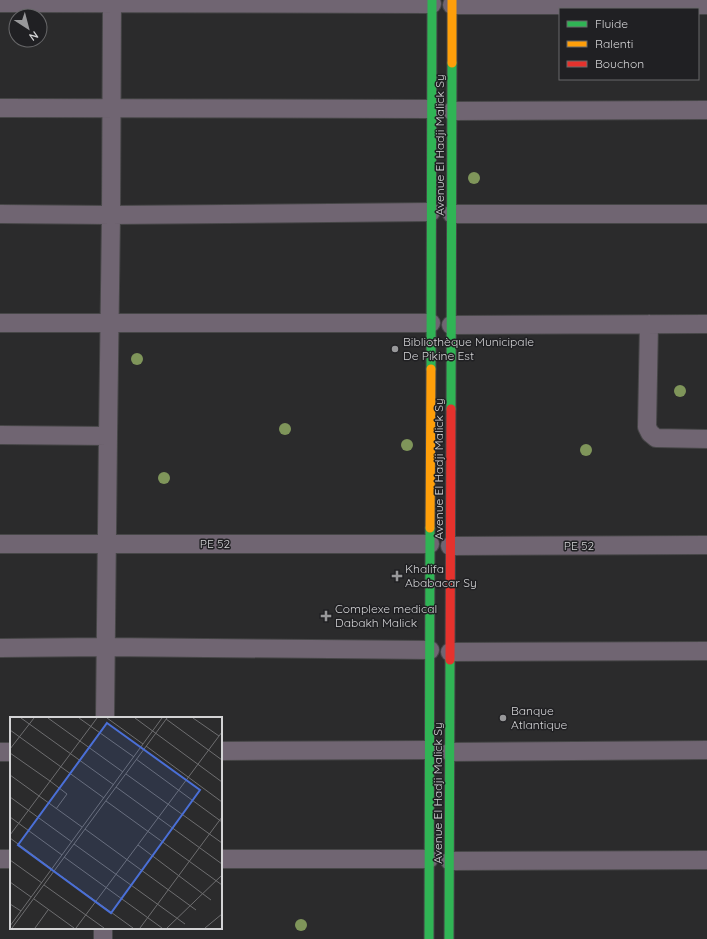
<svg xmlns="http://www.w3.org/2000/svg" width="707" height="939" font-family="Quicksand,sans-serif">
<rect width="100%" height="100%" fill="#2b2b2c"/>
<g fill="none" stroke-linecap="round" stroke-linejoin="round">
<defs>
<path id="street" d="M 0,3 L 432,4
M 452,5 L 707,5
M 0,108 L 432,109
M 452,111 L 707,110
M 0,214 L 111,215 L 431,212
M 452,214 L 707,214
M 0,323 L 431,323
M 649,324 L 647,427 L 650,433 L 656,438 L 707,439
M 451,325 L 707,324
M 0,435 L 108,436
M 0,544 L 430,544
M 450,546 L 707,545
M 0,648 L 105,647 L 430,650
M 450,652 L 707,651
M 105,718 L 108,436 L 111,215 L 112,0
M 221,751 L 430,750
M 0,752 L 11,752
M 450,752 L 707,750
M 0,859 L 11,859
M 221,859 L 429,859
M 450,861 L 707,860
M 103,939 L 103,928"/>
<path id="fast" d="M 431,369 L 432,0
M 451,409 L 452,63
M 429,939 L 430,528
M 449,939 L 450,660"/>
<path id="slow" d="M 452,63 L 452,0
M 430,528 L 431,369"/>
<path id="jam" d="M 450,660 L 451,409"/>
</defs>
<!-- street casing -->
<use href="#street" stroke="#464647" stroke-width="20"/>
<!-- fast casing -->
<use href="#fast" stroke="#464647" stroke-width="11"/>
<!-- slow casing -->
<use href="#slow" stroke="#464647" stroke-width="11"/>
<!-- jam casing -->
<use href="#jam" stroke="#464647" stroke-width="11"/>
<!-- street -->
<use href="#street" stroke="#706572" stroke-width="18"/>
<!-- fast -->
<use href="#fast" stroke="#30b455" stroke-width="9"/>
<!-- slow -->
<use href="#slow" stroke="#ff9f0a" stroke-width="9"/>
<!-- jam -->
<use href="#jam" stroke="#e5322d" stroke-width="9"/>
</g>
<!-- trees -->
<g fill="#7f955a">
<circle cx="474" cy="178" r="6"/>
<circle cx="137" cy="359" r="6"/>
<circle cx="680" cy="391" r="6"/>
<circle cx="285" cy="429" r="6"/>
<circle cx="407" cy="445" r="6"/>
<circle cx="586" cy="450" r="6"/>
<circle cx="164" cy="478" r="6"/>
<circle cx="301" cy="925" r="6"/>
</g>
<!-- markers -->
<g fill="#98989a" stroke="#202023" stroke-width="1.5">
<circle cx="395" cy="349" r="4"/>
<path d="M395 570h4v4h4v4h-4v4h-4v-4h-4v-4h4z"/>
<path d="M324 610h4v4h4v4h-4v4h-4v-4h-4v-4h4z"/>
<circle cx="503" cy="718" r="4"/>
</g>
<g text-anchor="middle" stroke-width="3" stroke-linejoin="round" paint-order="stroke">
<!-- street labels -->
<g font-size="12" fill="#d3d3d5" stroke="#202023">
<text transform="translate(440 145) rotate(-90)" y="4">Avenue El Hadji Malick Sy</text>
<text transform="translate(439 469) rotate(-90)" y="4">Avenue El Hadji Malick Sy</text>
<text x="215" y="548">PE 52</text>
<text x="579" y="550">PE 52</text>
<text transform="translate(438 793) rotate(-90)" y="4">Avenue El Hadji Malick Sy</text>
</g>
<!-- poi labels -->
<g font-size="12" fill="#d3d3d5" stroke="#202023" text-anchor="start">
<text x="403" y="346">Bibliothèque Municipale<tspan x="403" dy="14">De Pikine Est</tspan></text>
<text x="405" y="573">Khalifa<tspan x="405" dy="14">Ababacar Sy</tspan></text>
<text x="335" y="613">Complexe medical<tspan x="335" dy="14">Dabakh Malick</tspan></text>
<text x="511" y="715">Banque<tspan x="511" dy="14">Atlantique</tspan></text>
</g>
</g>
<!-- overview -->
<g transform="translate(10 717)">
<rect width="212" height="212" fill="#2b2b2c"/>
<path fill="none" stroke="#6e6e70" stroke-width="1" d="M 11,1 L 104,68M 38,1 L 113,55M 69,1 L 124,40M 97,1 L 133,27M 125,1 L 212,65M 183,1 L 209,19M 156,2 L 212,43M 0,13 L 94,81M 136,29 L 212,85M 0,32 L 24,1M 0,36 L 40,64M 126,42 L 212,105M 116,57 L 212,126M 0,58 L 72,110M 40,64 L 57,77 L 46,92M 106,70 L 212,147M 0,80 L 62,125M 96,84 L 212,168M 0,100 L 52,138M 75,112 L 186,193M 0,118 L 87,1M 0,121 L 42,152M 64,127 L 175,207M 128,128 L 201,183M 54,140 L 152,211M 0,143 L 32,166M 44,154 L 123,211M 0,165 L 21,180M 34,168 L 94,211M 24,182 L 64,211M 0,187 L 11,194M 0,209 L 152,1M 2,211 L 157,1M 25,211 L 38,193M 66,211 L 212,15M 130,211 L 212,100M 157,211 L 212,158M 195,211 L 212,197"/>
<path fill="#4a6fd7" fill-opacity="0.15" stroke="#4a6fd7" stroke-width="2" d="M 97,6 L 190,73 L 101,196 L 8,128 Z"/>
<rect width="212" height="212" fill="none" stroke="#d3d3d5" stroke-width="2"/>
</g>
<!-- legend -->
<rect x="559" y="8" width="140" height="72" fill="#202023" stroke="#68686a"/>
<rect x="567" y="21" width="20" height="6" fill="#30b455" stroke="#68686a"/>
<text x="595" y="28" font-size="12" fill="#d3d3d5">Fluide</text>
<rect x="567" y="41" width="20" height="6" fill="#ff9f0a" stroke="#68686a"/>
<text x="595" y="48" font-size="12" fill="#d3d3d5">Ralenti</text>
<rect x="567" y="61" width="20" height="6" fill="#e5322d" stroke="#68686a"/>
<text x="595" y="68" font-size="12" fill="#d3d3d5">Bouchon</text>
<!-- north arrow -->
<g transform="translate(28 28) rotate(144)"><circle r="19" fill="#202023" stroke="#68686a"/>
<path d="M0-3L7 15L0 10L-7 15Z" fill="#98989a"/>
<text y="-6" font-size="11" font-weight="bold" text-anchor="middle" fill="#d3d3d5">N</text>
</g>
</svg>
